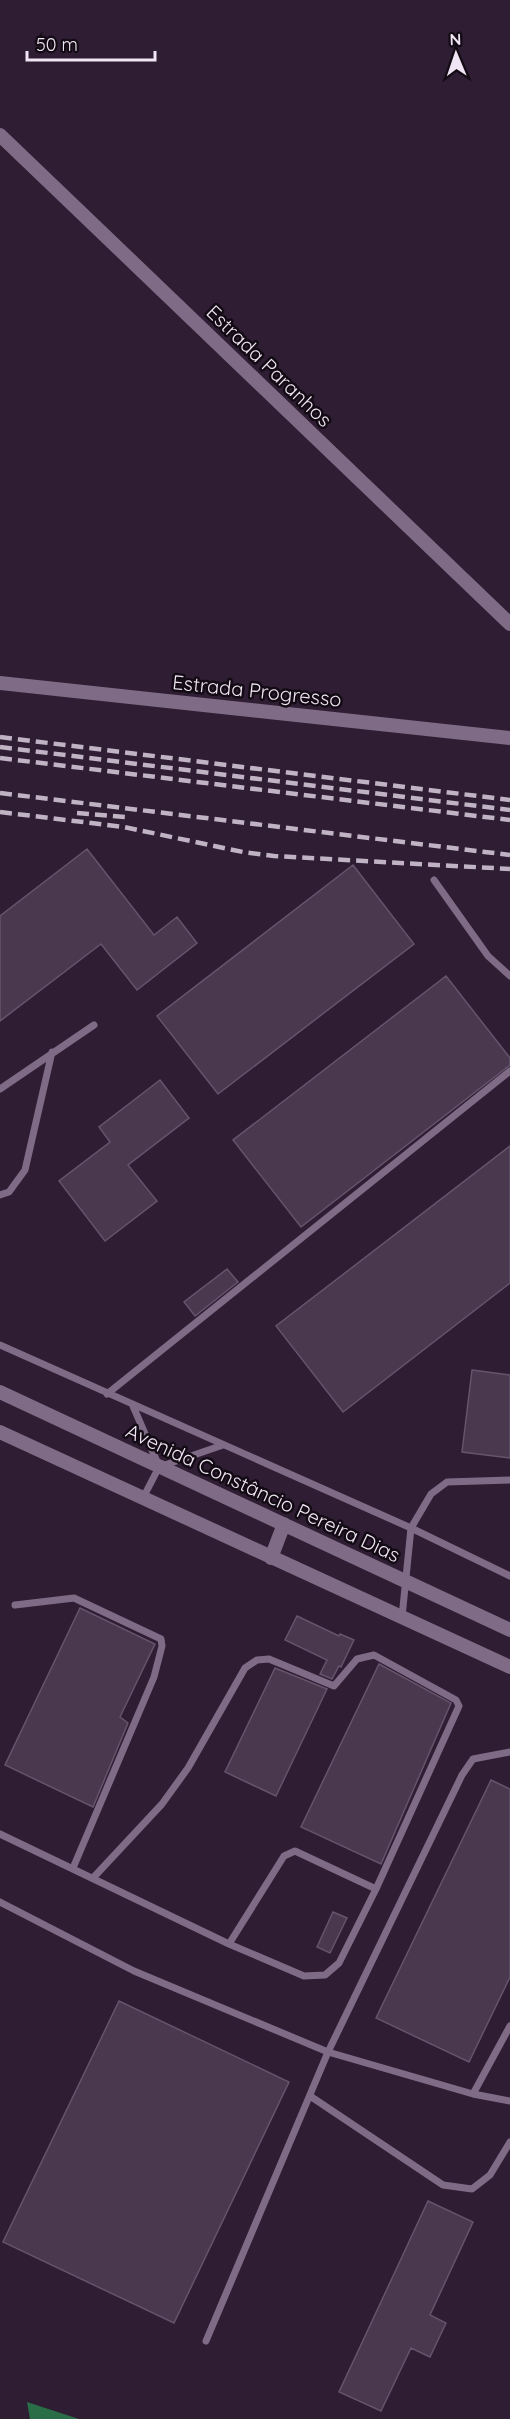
<svg xmlns="http://www.w3.org/2000/svg" width="510" height="2419" font-family="Quicksand,sans-serif">
<rect width="100%" height="100%" fill="#2e1d33"/>
<!-- forest -->
<path fill="#2a6e47" d="M 27,2402 L 79,2419 L 30,2419 Z"/>
<!-- building -->
<path fill="#4a384f" stroke="#66536c" stroke-width="1.5" d="M 87,849 L 154,935 L 177,917 L 197,943 L 137,990 L 101,944 L 0,1021 L 0,916 Z
M 353,865 L 414,944 L 218,1094 L 157,1016 Z
M 446,976 L 510,1058 L 510,1065 L 301,1227 L 233,1140 Z
M 160,1080 L 189,1118 L 128,1165 L 157,1201 L 105,1241 L 59,1181 L 110,1142 L 99,1127 Z
M 510,1146 L 510,1283 L 343,1412 L 276,1326 Z
M 227,1269 L 238,1282 L 195,1316 L 184,1302 Z
M 472,1370 L 510,1375 L 510,1458 L 462,1452 Z
M 80,1608 L 155,1644 L 120,1717 L 128,1723 L 93,1807 L 5,1765 Z
M 297,1616 L 339,1636 L 340,1634 L 354,1640 L 341,1667 L 339,1666 L 332,1679 L 320,1674 L 327,1660 L 285,1640 Z
M 379,1664 L 451,1703 L 381,1864 L 301,1827 Z
M 275,1668 L 327,1689 L 276,1796 L 225,1772 Z
M 491,1780 L 510,1789 L 510,1977 L 469,2062 L 376,2018 Z
M 333,1912 L 347,1918 L 330,1953 L 317,1947 Z
M 119,2001 L 289,2082 L 174,2323 L 3,2242 Z
M 428,2201 L 473,2222 L 430,2315 L 446,2323 L 430,2357 L 411,2348 L 381,2411 L 339,2392 Z"/>
<g fill="none" stroke-linecap="round" stroke-linejoin="round">
<!-- service -->
<path stroke="#7f6b85" stroke-width="7" d="M 434,880 L 488,956 L 510,976
M 0,1089 L 94,1025
M 0,1195 L 9,1192 L 25,1170 L 52,1052
M 0,1345 L 411,1528 L 510,1576
M 107,1394 L 510,1071
M 133,1406 L 158,1464
M 143,1498 L 159,1467 L 223,1445
M 15,1605 L 74,1598 L 161,1639 L 162,1646 L 154,1677 L 73,1868
M 402,1617 L 411,1528 L 431,1494 L 447,1482 L 510,1480
M 0,1834 L 229,1944 L 304,1976 L 325,1975 L 339,1963 L 376,1889 L 459,1706 L 456,1700 L 374,1655 L 357,1659 L 334,1686 L 269,1659 L 257,1660 L 245,1668 L 188,1768 L 162,1804 L 93,1878
M 0,1902 L 134,1971 L 328,2052 L 473,2094 L 510,2026
M 229,1944 L 284,1856 L 295,1851 L 376,1889
M 473,2094 L 510,2101
M 310,2096 L 443,2185 L 472,2189 L 490,2175 L 510,2142
M 206,2341 L 328,2052 L 462,1775 L 473,1759 L 510,1752"/>
<!-- minor -->
<path stroke="#7f6b85" stroke-width="14" d="M 0,135 L 510,624
M 0,683 L 510,738
M 0,1392 L 510,1630
M 0,1432 L 510,1667
M 271,1558 L 284,1524"/>
<!-- rail -->
<path stroke="#c0b3c4" stroke-width="4.5" stroke-dasharray="12 6" stroke-linecap="butt" d="M 0,737 L 510,800
M 0,747 L 510,810
M 0,758 L 510,820
M 0,793 L 510,855
M 0,812 L 124,827 L 243,852 L 274,856 L 510,869
M 77,813 L 125,817"/>
</g>
<g text-anchor="middle" stroke-width="5" stroke-linejoin="round" paint-order="stroke">
<!-- street labels -->
<g font-size="20" fill="#f0e5f4" stroke="#120b14">
<text transform="translate(269 366) rotate(44)" y="7">Estrada Paranhos</text>
<text transform="translate(257 691) rotate(6)" y="7">Estrada Progresso</text>
<text transform="translate(263 1493) rotate(25)" y="7">Avenida Constâncio Pereira Dias</text>
</g>
</g>
<!-- north arrow -->
<g transform="translate(456 54) rotate(358)" stroke="#120b14" stroke-width="4.5" paint-order="stroke">
<path d="M0-4.5L10 22L0 15L-10 22Z" fill="#f0e5f4"/>
<text y="-9" font-size="16" font-weight="bold" text-anchor="middle" fill="#f0e5f4">N</text>
</g>
<!-- scale -->
<path d="M27 51v9h128v-9" fill="none" stroke="#f0e5f4" stroke-width="3"/>
<text x="36" y="51" font-size="18" fill="#f0e5f4" stroke="#120b14" stroke-width="4.5" paint-order="stroke">50 m</text>
</svg>
